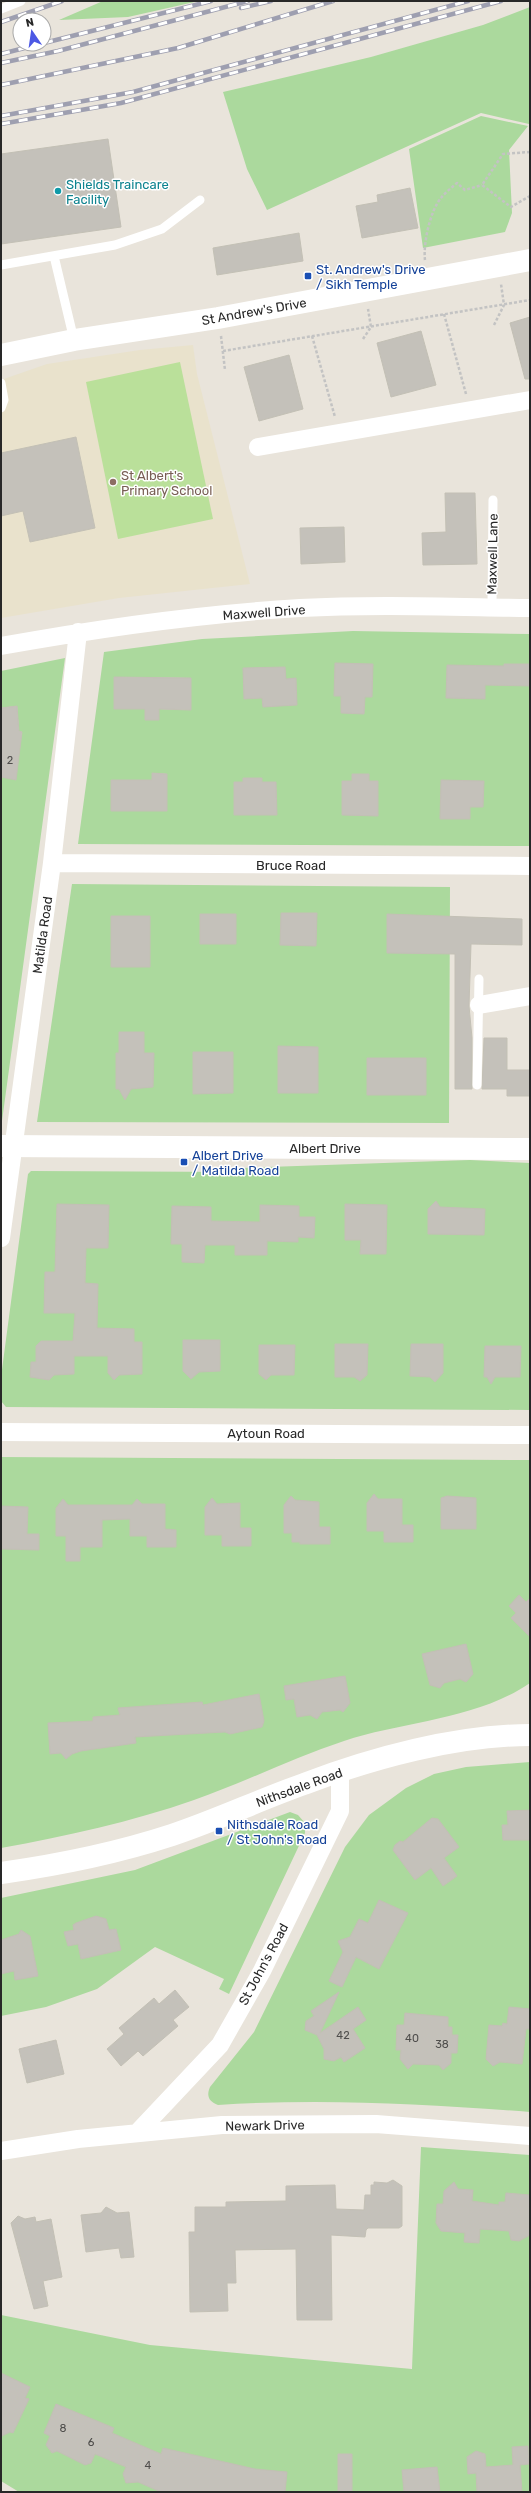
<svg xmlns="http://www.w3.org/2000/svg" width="531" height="2493" font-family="Rubik,sans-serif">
<rect width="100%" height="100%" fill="#e9e4db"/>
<!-- education -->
<path fill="#e9e2cc" d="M 193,345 L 197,374 L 250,584 L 119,598 L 1,618 L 1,380 L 47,364 L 140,350 Z"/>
<!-- green -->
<path fill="#abd99d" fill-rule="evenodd" d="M 103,1 L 199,1 L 128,17 L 59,20 Z
M 530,7 L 529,124 L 481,113 L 267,210 L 247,169 L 223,92 L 371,57 L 483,25 Z
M 481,116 L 528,126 L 509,150 L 512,213 L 505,232 L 423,248 L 409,149 Z
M 353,631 L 530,634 L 530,846 L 78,844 L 104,652 L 202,639 ZM 114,677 L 191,678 L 191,710 L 159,709 L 159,720 L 145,720 L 145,709 L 114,709 ZM 153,773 L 167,774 L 167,811 L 111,810 L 111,780 L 152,781 Z
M 65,658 L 2,1121 L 1,1121 L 1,777 L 15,779 L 20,738 L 22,736 L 22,732 L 19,731 L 17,706 L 1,708 L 1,671 Z
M 72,884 L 450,887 L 449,1123 L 37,1122 Z
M 470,1160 L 530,1163 L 530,1410 L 6,1407 L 1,1401 L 1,1377 L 28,1174 L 31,1171 L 242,1172 L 243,1168 Z
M 1,1457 L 530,1460 L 530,1683 C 476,1720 404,1721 344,1741 C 293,1758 245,1782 194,1800 C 131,1822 67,1836 1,1848 Z
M 530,1762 L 530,2112 C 426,2104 323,2098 218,2105 C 209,2102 206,2096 210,2087 L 254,2032 L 345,1847 L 369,1815 L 406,1788 L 434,1774 L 466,1767 Z
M 290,1812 L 298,1815 L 305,1823 L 305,1833 L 229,1994 L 219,1989 L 224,1979 L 155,1947 L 97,1989 L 46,2007 L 1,2016 L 1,1898 L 135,1870 Z
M 421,2147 L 530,2155 L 530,2492 L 19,2492 L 1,2481 L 1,2315 L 150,2345 L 412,2369 Z"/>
<!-- pitch -->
<path fill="#bae09a" d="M 180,362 L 213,519 L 118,539 L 86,382 Z"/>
<!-- building -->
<path fill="#c4c1ba" stroke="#c3c0b5" d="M 108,139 L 121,227 L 1,244 L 1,154 Z
M 410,188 L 418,228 L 362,238 L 356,206 L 378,202 L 377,195 Z
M 299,233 L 303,261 L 217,275 L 213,248 Z
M 530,317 L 530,379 L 525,379 L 510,323 Z
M 421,331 L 436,385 L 391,397 L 377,343 Z
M 289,355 L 303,409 L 259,421 L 244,367 Z
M 76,437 L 95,528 L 30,542 L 23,511 L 1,516 L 1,453 Z
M 445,493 L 475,493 L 477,564 L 423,565 L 422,533 L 446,532 Z
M 344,527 L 345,562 L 301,564 L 300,528 Z
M 335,663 L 373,664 L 372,697 L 365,697 L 364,714 L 341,713 L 341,696 L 334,696 Z
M 504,664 L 530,664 L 530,686 L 485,685 L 485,699 L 446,698 L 447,665 L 504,666 Z
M 285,667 L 286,679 L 296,678 L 297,705 L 263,707 L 262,698 L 244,699 L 243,668 Z
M 114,677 L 191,678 L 191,710 L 159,709 L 159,720 L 145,720 L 145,709 L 114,709 Z
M 17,706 L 19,731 L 22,732 L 16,780 L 1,777 L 1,708 Z
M 152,773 L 167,774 L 167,811 L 111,811 L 111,780 L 152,780 Z
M 352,774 L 369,774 L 369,781 L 378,781 L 378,816 L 342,815 L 342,781 L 352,781 Z
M 243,778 L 262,778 L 262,782 L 276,782 L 277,815 L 234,815 L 234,782 L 243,782 Z
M 441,780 L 484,781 L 483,807 L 470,807 L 470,819 L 440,819 Z
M 281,913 L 317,913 L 316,946 L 280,945 Z
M 200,914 L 236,914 L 236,944 L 200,944 Z
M 387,914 L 522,919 L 522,945 L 471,944 L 469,1006 L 472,1038 L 472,1089 L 455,1089 L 455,954 L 387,953 Z
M 111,916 L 150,916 L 150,967 L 111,967 Z
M 119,1032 L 144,1032 L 144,1053 L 154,1053 L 153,1087 L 131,1089 L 125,1100 L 119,1089 L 116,1089 L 116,1053 L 119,1053 Z
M 484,1038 L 507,1038 L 507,1070 L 530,1070 L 530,1096 L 507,1096 L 507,1089 L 482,1089 Z
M 278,1046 L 318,1047 L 318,1093 L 278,1093 Z
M 193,1052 L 233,1052 L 233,1093 L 193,1094 Z
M 367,1058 L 426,1058 L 426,1095 L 367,1095 Z
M 436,1201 L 440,1207 L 485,1209 L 484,1235 L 428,1234 L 428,1209 Z
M 57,1204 L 109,1205 L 108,1248 L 86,1248 L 85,1283 L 98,1284 L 97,1328 L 134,1329 L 134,1342 L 142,1342 L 142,1374 L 119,1375 L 114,1380 L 108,1373 L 108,1356 L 74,1356 L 74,1374 L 54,1375 L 49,1380 L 30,1377 L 31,1362 L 36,1362 L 36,1346 L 41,1341 L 73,1341 L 75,1313 L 44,1313 L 45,1272 L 55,1272 Z
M 345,1204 L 387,1205 L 386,1254 L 360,1254 L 361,1240 L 345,1240 Z
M 260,1205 L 299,1206 L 299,1217 L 315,1217 L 314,1238 L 298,1237 L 298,1242 L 267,1241 L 267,1255 L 235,1255 L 235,1245 L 205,1245 L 204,1263 L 182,1262 L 182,1244 L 171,1244 L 172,1206 L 211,1207 L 211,1221 L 260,1222 Z
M 183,1340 L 220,1340 L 220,1371 L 199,1372 L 191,1379 L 183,1371 Z
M 335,1344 L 368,1344 L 367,1375 L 360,1381 L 354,1377 L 335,1377 Z
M 411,1344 L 443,1344 L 443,1373 L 435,1382 L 430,1377 L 410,1376 Z
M 259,1345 L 295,1345 L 294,1375 L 271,1375 L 266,1380 L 259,1374 Z
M 485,1346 L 521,1346 L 520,1377 L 495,1377 L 491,1384 L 487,1377 L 484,1377 Z
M 374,1494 L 378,1499 L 402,1499 L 402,1525 L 413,1525 L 413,1542 L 384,1542 L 384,1531 L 367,1531 L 367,1503 Z
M 291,1496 L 295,1500 L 319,1502 L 319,1527 L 330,1527 L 330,1544 L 300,1544 L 300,1542 L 292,1542 L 292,1533 L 284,1533 L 284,1505 Z
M 447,1496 L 476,1498 L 476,1529 L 441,1529 L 441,1498 Z
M 212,1498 L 217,1504 L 240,1503 L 240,1528 L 251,1528 L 251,1546 L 222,1546 L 222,1535 L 205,1535 L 205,1507 Z
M 63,1499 L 68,1505 L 132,1505 L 137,1499 L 142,1504 L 165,1504 L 165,1529 L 176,1530 L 176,1547 L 147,1547 L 147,1536 L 130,1536 L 130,1519 L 102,1520 L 102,1547 L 80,1547 L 80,1561 L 66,1561 L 66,1536 L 56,1536 L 56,1508 Z
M 1,1506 L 28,1507 L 27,1534 L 39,1534 L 39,1550 L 2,1549 Z
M 519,1595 L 526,1602 L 530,1598 L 530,1637 L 511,1618 L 516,1613 L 509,1606 Z
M 466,1644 L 473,1674 L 466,1682 L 460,1679 L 444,1683 L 440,1688 L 430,1685 L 422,1654 Z
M 345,1676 L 350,1703 L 343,1712 L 340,1710 L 322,1712 L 317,1719 L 310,1715 L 297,1717 L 294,1699 L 286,1700 L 284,1686 Z
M 259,1694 L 264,1721 L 262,1727 L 230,1734 L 225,1732 L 135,1737 L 136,1743 L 81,1751 L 72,1754 L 66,1759 L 61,1753 L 50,1754 L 48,1723 L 93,1721 L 93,1717 L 120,1715 L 118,1708 L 202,1702 L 203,1705 Z
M 530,1810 L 530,1840 L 503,1840 L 502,1825 L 508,1825 L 507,1811 Z
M 432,1818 L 438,1819 L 459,1847 L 444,1858 L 457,1876 L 443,1886 L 431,1868 L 415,1880 L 393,1850 L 395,1845 L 400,1841 L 403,1842 Z
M 379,1900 L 408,1913 L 379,1969 L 356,1957 L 342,1987 L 329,1981 L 343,1952 L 338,1941 L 350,1937 L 359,1919 L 368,1923 Z
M 96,1916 L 106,1919 L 109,1930 L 116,1929 L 121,1950 L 81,1959 L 78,1944 L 68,1946 L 64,1932 L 74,1930 L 73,1925 L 76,1923 Z
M 21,1930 L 30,1936 L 38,1976 L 15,1980 L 14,1971 L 1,1974 L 1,1940 L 19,1934 Z
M 175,1990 L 189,2007 L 173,2020 L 178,2026 L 143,2056 L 138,2051 L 121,2066 L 107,2049 L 124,2034 L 119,2028 L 154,1998 L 159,2004 Z
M 339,1992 L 320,2033 L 358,2007 L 366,2020 L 353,2029 L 365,2048 L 344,2062 L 341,2057 L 334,2061 L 324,2059 L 324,2049 L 317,2035 L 305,2030 L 306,2021 L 314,2016 L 311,2011 Z
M 509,2007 L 530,2009 L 530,2029 L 526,2029 L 522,2064 L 500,2062 L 493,2066 L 486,2059 L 489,2025 L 502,2026 L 503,2023 L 507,2024 Z
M 405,2013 L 448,2017 L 448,2027 L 452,2027 L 452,2035 L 458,2035 L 457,2053 L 451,2053 L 451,2063 L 443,2070 L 439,2065 L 413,2064 L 408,2069 L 400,2059 L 401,2050 L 396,2050 L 397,2025 L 404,2025 Z
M 56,2040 L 64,2074 L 27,2083 L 19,2049 Z
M 393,2180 L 402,2186 L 402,2226 L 399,2228 L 368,2228 L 366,2230 L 365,2237 L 331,2235 L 332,2320 L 297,2320 L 296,2249 L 235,2250 L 236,2283 L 227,2283 L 228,2311 L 190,2312 L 189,2232 L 195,2232 L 195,2207 L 226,2207 L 226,2202 L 286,2201 L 286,2186 L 335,2185 L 336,2209 L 364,2210 L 365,2195 L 371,2195 L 371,2185 L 374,2185 L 374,2182 L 387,2183 Z
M 454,2182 L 458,2189 L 473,2190 L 472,2201 L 499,2205 L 499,2202 L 505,2202 L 506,2193 L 530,2195 L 530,2235 L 519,2241 L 511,2240 L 509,2231 L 480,2229 L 479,2243 L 464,2242 L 465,2233 L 441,2231 L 436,2223 L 437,2204 L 443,2204 L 444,2191 Z
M 106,2207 L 117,2213 L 129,2212 L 134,2257 L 121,2258 L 119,2248 L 86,2252 L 81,2215 L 101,2213 Z
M 18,2216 L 25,2219 L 35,2217 L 36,2222 L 51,2219 L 62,2277 L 43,2281 L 48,2306 L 34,2309 L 11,2223 Z
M 1,2373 L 30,2387 L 25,2398 L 29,2399 L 13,2433 L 10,2432 L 2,2436 Z
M 56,2404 L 114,2428 L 112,2433 L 161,2454 L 163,2448 L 255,2469 L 287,2472 L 285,2492 L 161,2492 L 138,2482 L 126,2483 L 123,2474 L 126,2467 L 95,2454 L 91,2463 L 85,2465 L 57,2451 L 52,2453 L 46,2445 L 50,2436 L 44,2433 Z
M 528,2446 L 529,2464 L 520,2465 L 522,2492 L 477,2492 L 476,2473 L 468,2474 L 467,2457 L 476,2451 L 485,2454 L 486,2467 L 513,2465 L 512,2447 Z
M 338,2454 L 352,2454 L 352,2492 L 338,2492 Z
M 437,2467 L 440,2492 L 404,2492 L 402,2470 Z"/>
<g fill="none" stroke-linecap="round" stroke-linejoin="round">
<!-- path -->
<path stroke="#c3c3c3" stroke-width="2.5" stroke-dasharray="3 2" stroke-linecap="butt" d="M 530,152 L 503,154 L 482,185 L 511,207 L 530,196
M 425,260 C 423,244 430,211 441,198 C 445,193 451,188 457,183 L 465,190 L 482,185
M 444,314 L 466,394
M 494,325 L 504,305 L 501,284
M 221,336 L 225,370
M 312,336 L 335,417
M 363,339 L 371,327 L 368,309
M 223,351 L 530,300"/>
<!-- lane -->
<path stroke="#fff" stroke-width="9" d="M 1,9 L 21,1
M 54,256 L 74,340
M 1,265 L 115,245 L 162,229 L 200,200
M 1,383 L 4,400 L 1,408
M 492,607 L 493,500
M 477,1085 L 479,979"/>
<!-- street -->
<path stroke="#fff" stroke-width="18" d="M 258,447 L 530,400
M 1,646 C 100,628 200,614 300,608 C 376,604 454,607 530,608
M 52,863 L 530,866
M 479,1005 L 530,996
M 1,1238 L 52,863 L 78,632
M 1,1432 L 530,1435
M 138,2132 L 220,2045 L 262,1971 L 340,1811 L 340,1771
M 1,2151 L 78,2139 L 222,2125 L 376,2124 L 530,2136"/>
<!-- secondary -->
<path stroke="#fff" stroke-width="22" d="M 1,355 L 74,340 L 218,318 L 530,260
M 1,1146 L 530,1149
M 1,1873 C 58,1865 117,1853 172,1835 C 217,1820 259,1800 304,1784 C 372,1758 457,1735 530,1735"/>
<defs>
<path id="rail" d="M 241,8 L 271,1
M 1,22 L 62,1
M 44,43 L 211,1
M 1,54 L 40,44
M 1,63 L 58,51 L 248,1
M 1,85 L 178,48 L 333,1
M 1,116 L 133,92 L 468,1
M 1,124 L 121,103 L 501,1"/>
</defs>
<!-- rail casing -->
<use href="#rail" stroke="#9e9fb0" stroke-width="4.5"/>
<!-- rail -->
<use href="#rail" stroke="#fff" stroke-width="3" stroke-dasharray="9" stroke-linecap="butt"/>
</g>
<!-- markers -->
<circle fill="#0f9aa8" stroke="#fff" stroke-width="1.5" cx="58" cy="191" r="4"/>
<g fill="#1a4fb4" stroke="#fff" stroke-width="1.5">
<rect x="304" y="272" width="8" height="8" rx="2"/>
<rect x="180" y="1158" width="8" height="8" rx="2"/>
<rect x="215" y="1827" width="8" height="8" rx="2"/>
</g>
<circle fill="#8d6e63" stroke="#fff" stroke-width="1.5" cx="113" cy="482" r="4"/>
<g text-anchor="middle" stroke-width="3" stroke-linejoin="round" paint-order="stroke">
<!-- number labels -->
<g font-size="11" fill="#4f4e4c">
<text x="10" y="764">2</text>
<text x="343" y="2039">42</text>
<text x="412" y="2042">40</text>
<text x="442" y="2048">38</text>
<text x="63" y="2432">8</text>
<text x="91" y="2446">6</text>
<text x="148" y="2469">4</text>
</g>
<!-- culture labels -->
<g font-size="13" fill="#0d838f" stroke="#fff" text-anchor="start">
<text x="66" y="189">Shields Traincare<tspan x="66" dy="15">Facility</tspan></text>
</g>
<!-- transit labels -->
<g font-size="13" fill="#164399" stroke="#fff" text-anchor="start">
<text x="316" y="274">St. Andrew's Drive<tspan x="316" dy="15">/ Sikh Temple</tspan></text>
<text x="192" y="1160">Albert Drive<tspan x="192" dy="15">/ Matilda Road</tspan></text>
<text x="227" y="1829">Nithsdale Road<tspan x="227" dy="15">/ St John's Road</tspan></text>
</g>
<!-- street labels -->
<g font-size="13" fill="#282828" stroke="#fff">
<text transform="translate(254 311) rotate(-10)" y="5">St Andrew's Drive</text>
<text transform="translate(492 554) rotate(-89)" y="5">Maxwell Lane</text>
<text transform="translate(264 612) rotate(-4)" y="5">Maxwell Drive</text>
<text x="291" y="870">Bruce Road</text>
<text transform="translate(42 935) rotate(-82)" y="5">Matilda Road</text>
<text x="325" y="1153">Albert Drive</text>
<text x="266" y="1438">Aytoun Road</text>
<text transform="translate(299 1787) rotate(-20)" y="5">Nithsdale Road</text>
<text transform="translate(263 1964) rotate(-62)" y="5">St John's Road</text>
<text transform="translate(265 2125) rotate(-1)" y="5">Newark Drive</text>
</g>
<!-- education labels -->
<g font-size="13" fill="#785e54" stroke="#fff" text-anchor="start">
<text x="121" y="480">St Albert's<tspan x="121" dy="15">Primary School</tspan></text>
</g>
</g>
<!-- border -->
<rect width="531" height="2493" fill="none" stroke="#282828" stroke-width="4"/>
<!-- north arrow -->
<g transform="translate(32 32) rotate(347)"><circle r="19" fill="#ffffff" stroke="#a9a9a9"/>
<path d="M0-3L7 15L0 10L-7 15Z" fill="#4c58e4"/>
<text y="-6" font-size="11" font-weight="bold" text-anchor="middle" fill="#282828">N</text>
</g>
</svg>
